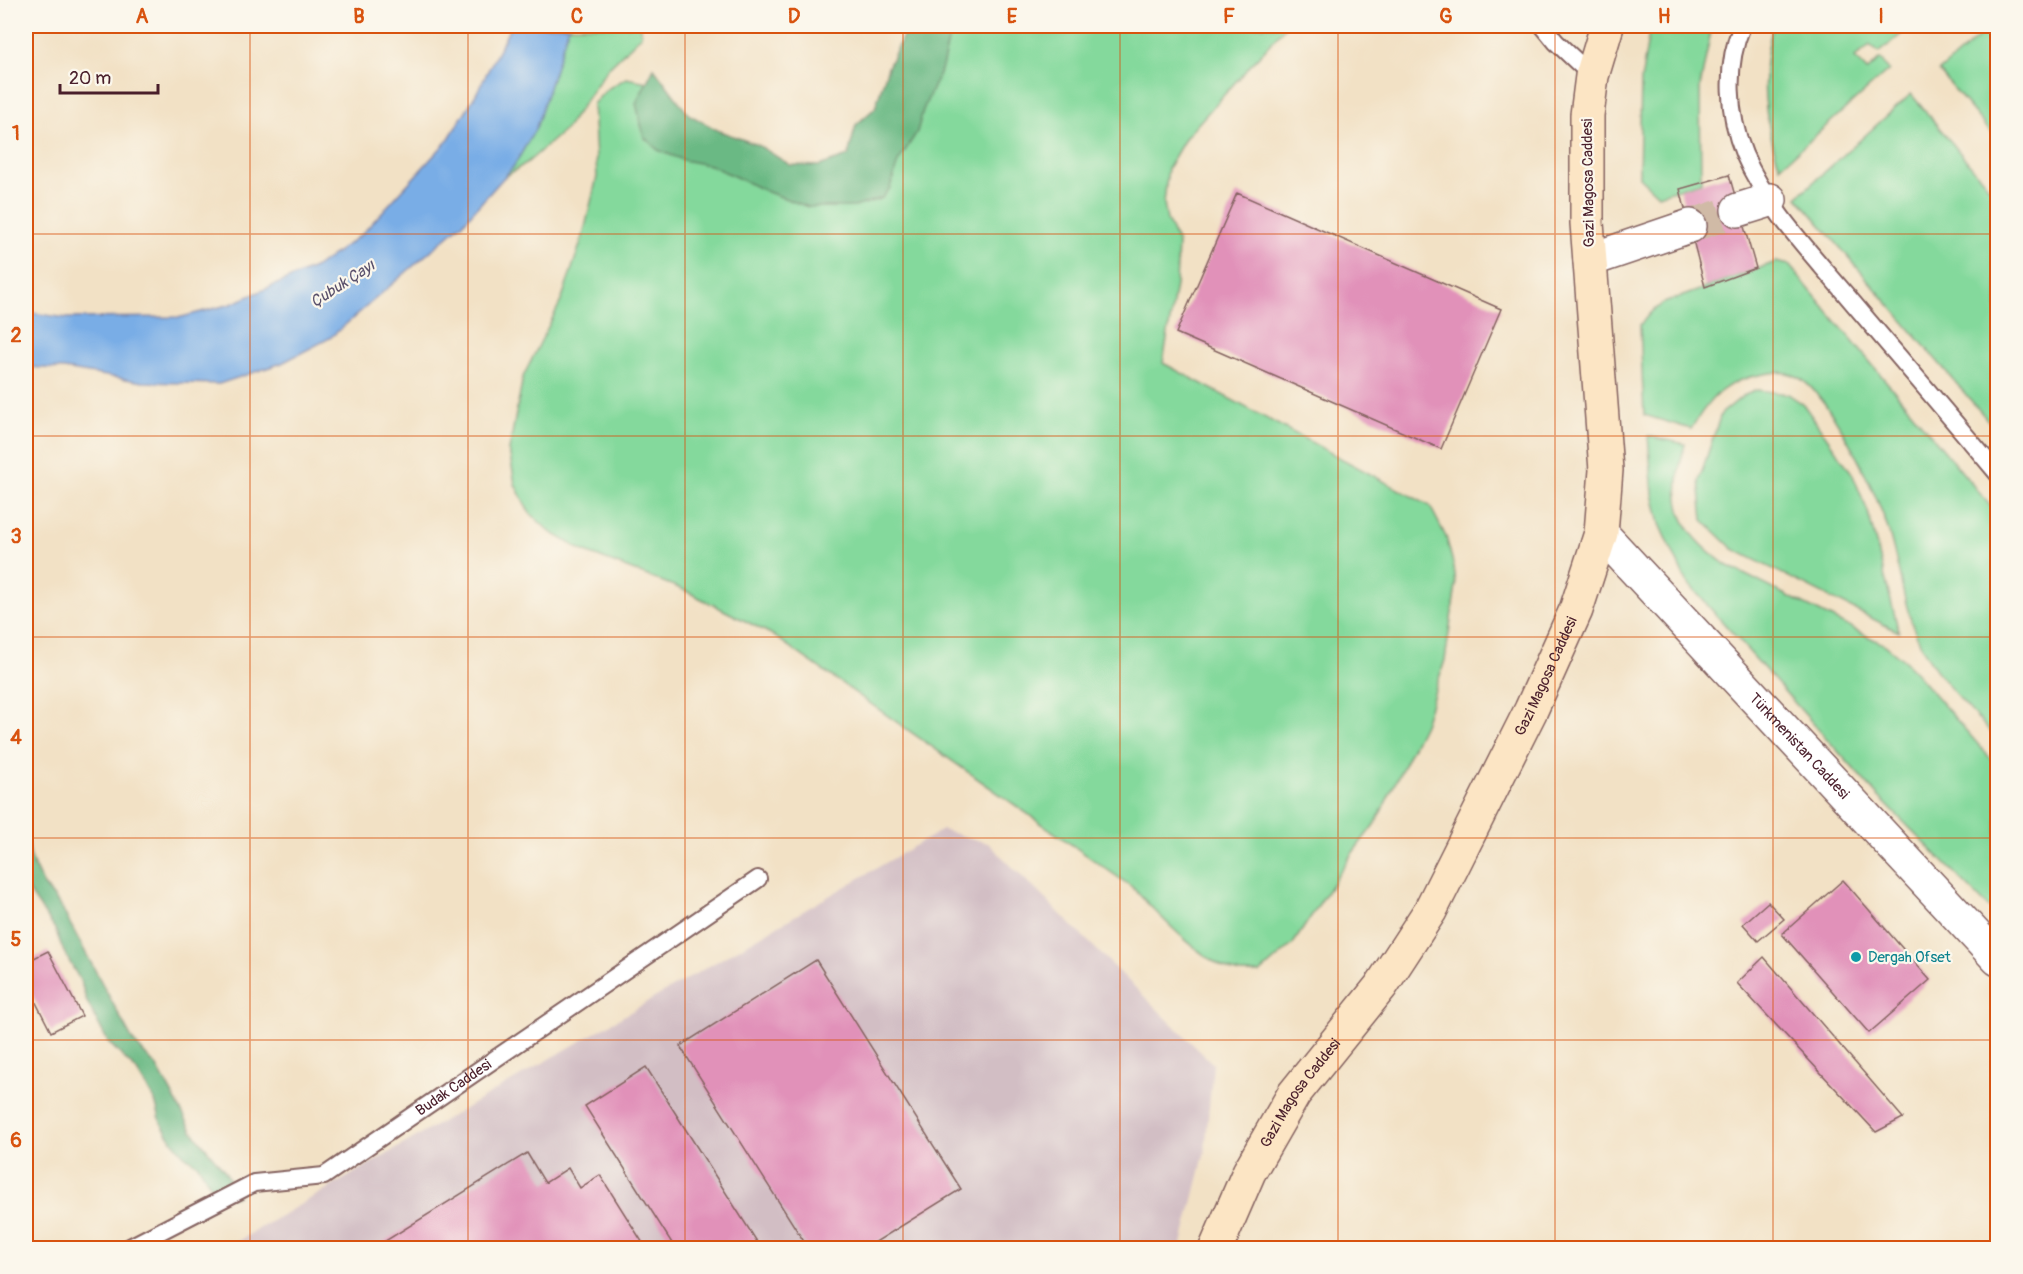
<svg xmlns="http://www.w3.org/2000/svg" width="2023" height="1274" font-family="Pangolin,sans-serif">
<rect width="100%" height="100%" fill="#fbf7ec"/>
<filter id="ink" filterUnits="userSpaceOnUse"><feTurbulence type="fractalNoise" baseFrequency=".0167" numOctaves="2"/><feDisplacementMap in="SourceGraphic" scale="12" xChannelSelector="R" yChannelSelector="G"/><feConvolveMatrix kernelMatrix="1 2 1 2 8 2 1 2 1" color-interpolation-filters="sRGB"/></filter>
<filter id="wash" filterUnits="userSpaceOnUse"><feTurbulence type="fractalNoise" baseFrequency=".008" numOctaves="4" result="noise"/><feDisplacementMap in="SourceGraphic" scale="24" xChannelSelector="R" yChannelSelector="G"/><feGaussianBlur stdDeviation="1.35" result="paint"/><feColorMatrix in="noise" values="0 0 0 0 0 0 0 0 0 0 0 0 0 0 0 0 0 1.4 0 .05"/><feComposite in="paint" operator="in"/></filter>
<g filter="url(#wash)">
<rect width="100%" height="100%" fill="#f2e1c5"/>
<!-- industrial -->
<path fill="#d2bec4" d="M 942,830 L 988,843 L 1213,1064 L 1205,1151 L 1181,1248 L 226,1248 Z"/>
<!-- green -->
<path fill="#84d99c" stroke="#677c64" stroke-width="1.5" d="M 559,26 L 640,26 L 641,36 L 608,68 L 566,129 L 528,162 L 475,196 Z
M 930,26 L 1286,26 L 1186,137 L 1168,168 L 1164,203 L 1167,220 L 1178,243 L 1176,285 L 1163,363 L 1430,506 L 1446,537 L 1454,567 L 1456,585 L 1445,660 L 1424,724 L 1376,822 L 1351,855 L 1293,944 L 1260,973 C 1253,973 1243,974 1236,972 C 1204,964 1155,911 1132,887 L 771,634 L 684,590 L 583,551 L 550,532 L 529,512 L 515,484 L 509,450 L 523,377 L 561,301 L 583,236 L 597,177 L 593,104 L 607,89 L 626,78 L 647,82 L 655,131 L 869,196 Z
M 1650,26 L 1712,26 L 1700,87 L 1701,182 L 1658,195 L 1639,177 L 1641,81 Z
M 1773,26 L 1911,26 L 1879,53 L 1870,45 L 1855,58 L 1867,71 L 1880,59 L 1889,70 L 1780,167 C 1763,119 1759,75 1773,26 Z
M 1992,26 L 1998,26 L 1997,140 L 1939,71 Z
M 1911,94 L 1997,197 L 1997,431 L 1797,197 Z
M 1776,262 L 1789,265 L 1997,514 L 1997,739 C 1970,709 1938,680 1920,643 C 1903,608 1900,567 1888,529 C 1877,494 1827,384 1791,374 C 1782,371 1773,372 1764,374 C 1725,380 1710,397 1691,429 L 1644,415 L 1640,325 L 1651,312 L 1664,303 Z
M 1757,390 L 1788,394 L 1803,404 L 1852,473 L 1868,512 L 1899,632 L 1733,549 L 1703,520 L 1699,480 L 1721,414 L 1743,396 Z
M 1648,436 L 1685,444 C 1669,504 1677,529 1726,565 L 1885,645 L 1906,662 L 1997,766 L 1997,916 L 1877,795 L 1686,581 L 1660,524 L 1653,494 Z"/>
<!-- forest -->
<path fill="#6bb984" stroke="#5a6c58" stroke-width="1.5" d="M 908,26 L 948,26 L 950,33 L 942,67 L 923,110 L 917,132 L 898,162 L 890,188 L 882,198 L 855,207 L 808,207 L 768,192 L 710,165 L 683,160 L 658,150 L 644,137 L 636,103 L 654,68 L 688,114 L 719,131 L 758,145 L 790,165 L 819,166 L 848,156 L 856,125 L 875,108 L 888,67 Z
M 26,834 L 31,859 L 43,884 L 60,905 L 133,1041 L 157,1067 L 193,1132 L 225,1171 L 238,1196 L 218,1198 L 198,1165 L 184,1155 L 173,1142 L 161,1123 L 155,1101 L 137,1071 L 108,1042 L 86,1000 L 81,982 L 64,952 L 55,929 L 26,887 Z"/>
<!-- water -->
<path fill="#79ade6" stroke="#626688" stroke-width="1.5" d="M 511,26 L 569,26 L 536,128 L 514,166 L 463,223 L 330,338 L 282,363 L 219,384 L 143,382 L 64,369 L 26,367 L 26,312 L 67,318 L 182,317 L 231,304 L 316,267 L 362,234 L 448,140 L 475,96 Z"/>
<g id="blocks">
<!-- building -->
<path fill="#e191b9" d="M 1729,175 L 1756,268 L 1705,287 L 1680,189 Z
M 1237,193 L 1501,309 L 1441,449 L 1176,333 Z
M 1843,880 L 1930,980 L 1869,1033 L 1782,934 Z
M 1768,902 L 1784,919 L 1758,941 L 1743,924 Z
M 48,951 L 82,1016 L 51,1032 L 26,983 L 26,962 Z
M 1764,957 L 1903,1118 L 1876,1132 L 1737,983 Z
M 816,960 L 961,1189 L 866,1248 L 808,1248 L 680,1046 Z
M 646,1067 L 761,1248 L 675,1248 L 585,1106 Z
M 527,1153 L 545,1183 L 568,1168 L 580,1188 L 600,1175 L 646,1248 L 374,1248 Z"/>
</g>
</g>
<g filter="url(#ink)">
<use href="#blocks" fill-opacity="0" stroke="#856361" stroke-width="1.5"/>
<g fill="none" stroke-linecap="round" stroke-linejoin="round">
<!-- street-tunnel -->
<path stroke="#d0baa6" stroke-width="33" stroke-dasharray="33 16" stroke-linecap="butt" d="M 1690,226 L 1738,210"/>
<defs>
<g id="lane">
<path d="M 1543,26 L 1556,42 L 1592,76"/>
<path d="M 1742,26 C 1725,65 1728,115 1744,154 C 1767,208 1811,253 1848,297 C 1898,356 1948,414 1998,474"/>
<path id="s1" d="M 128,1248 L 254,1183 L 324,1176 L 758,879"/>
</g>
<g id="street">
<path d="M 1738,210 L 1770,200"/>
<path d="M 1590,260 L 1690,226"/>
<path id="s2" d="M 1601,533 L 1998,959"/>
</g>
<g id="secondary">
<path id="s3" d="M 1216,1248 L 1249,1172 L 1294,1094 L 1381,986 L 1430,911 L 1531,710 L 1576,610 L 1601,533 L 1606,470 L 1587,223 L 1587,115 L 1592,76 L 1607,26"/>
</g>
</defs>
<!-- lane casing -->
<use href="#lane" stroke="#856361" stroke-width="20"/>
<!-- street casing -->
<use href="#street" stroke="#856361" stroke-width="36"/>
<!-- secondary casing -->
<use href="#secondary" stroke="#856361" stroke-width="36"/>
<!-- lane -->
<use href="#lane" stroke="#fff" stroke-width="16"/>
<!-- street -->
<use href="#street" stroke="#fff" stroke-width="33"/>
<!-- secondary -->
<use href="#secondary" stroke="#fce5c4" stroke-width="33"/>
</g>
</g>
<!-- grid -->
<path fill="none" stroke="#d8530f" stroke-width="1.5" stroke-opacity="0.55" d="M 250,26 L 250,1248M 468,26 L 468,1248M 685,26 L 685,1248M 903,26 L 903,1248M 1120,26 L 1120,1248M 1338,26 L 1338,1248M 1555,26 L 1555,1248M 1773,26 L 1773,1248M 26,234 L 1998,234M 26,436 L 1998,436M 26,637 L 1998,637M 26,838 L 1998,838M 26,1040 L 1998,1040"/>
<!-- markers -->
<circle fill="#0f9aa8" stroke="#fbf7ec" stroke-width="2" cx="1856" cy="957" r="6"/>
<g text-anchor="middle" stroke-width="4.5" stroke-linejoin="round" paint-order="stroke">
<!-- street labels -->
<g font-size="15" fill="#4a1f2b" stroke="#fbf7ec">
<text transform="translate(1588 183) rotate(-91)" y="5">Gazi Magosa Caddesi</text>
<text dy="5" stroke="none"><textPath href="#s3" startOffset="663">Gazi Magosa Caddesi</textPath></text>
<text dy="5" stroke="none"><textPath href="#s2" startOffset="291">Türkmenistan Caddesi</textPath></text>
<text dy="5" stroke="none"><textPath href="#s1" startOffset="369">Budak Caddesi</textPath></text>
<text dy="5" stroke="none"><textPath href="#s3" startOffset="177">Gazi Magosa Caddesi</textPath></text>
</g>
<!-- culture labels -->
<g font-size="15" fill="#0d838f" stroke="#fbf7ec" text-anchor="start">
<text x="1868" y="962">Dergah Ofset</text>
</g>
<!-- water labels -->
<g font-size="16" font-style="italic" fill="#5a516c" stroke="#fbf7ec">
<text transform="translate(342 283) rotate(-33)" y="6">Çubuk Çayı</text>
</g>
</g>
<!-- margin -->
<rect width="2023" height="1274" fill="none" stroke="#fbf7ec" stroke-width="66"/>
<!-- scale -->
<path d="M60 84v9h98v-9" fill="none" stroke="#4a1f2b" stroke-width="3"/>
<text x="69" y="84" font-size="18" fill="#4a1f2b" stroke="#fbf7ec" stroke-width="4.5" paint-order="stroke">20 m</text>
<rect x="33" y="33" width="1957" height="1208" fill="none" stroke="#d8530f" stroke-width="2"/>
<g font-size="20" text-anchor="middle" font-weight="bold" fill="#d8530f">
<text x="142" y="23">A</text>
<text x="359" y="23">B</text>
<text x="577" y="23">C</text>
<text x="794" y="23">D</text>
<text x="1012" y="23">E</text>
<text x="1229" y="23">F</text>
<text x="1446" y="23">G</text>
<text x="1664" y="23">H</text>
<text x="1881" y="23">I</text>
<text x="16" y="140">1</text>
<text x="16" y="342">2</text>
<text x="16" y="543">3</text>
<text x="16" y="744">4</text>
<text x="16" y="946">5</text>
<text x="16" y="1147">6</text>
</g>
</svg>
